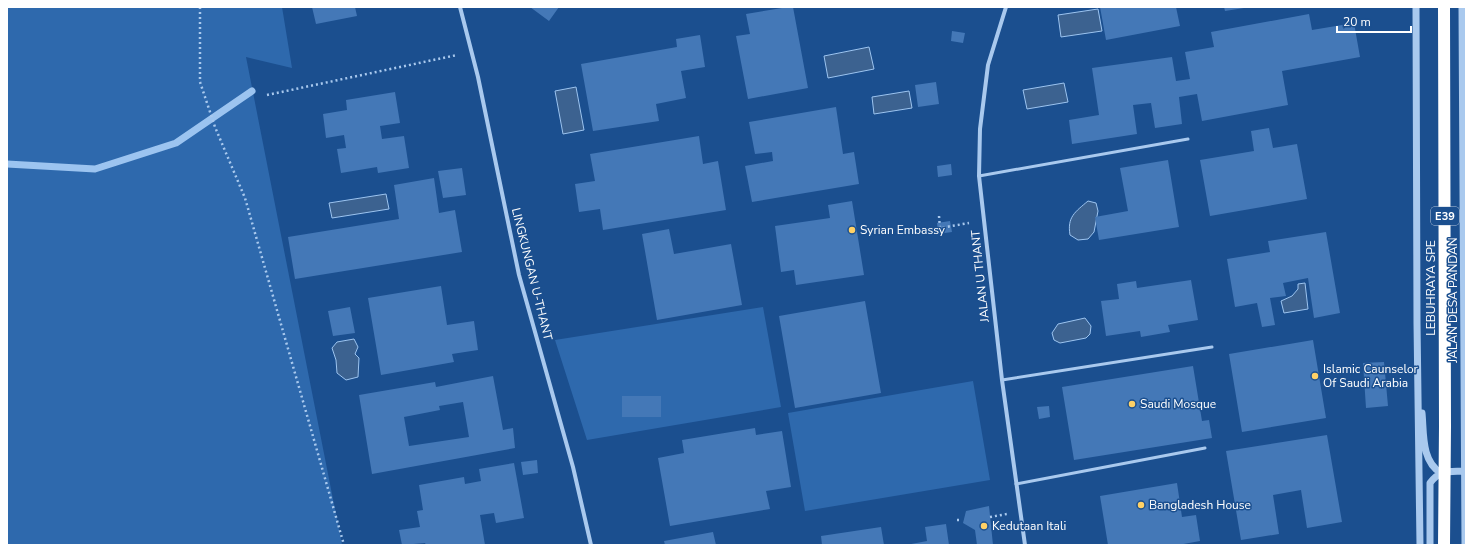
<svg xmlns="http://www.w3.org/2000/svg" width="1473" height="552" font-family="'Nunito Sans',sans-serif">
<rect width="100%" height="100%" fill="#1b4f8f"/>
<!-- green -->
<path fill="#2e69ad" d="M 7,7 L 282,7 L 292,68 L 246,57 L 342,545 L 7,545 Z
M 763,307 L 781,407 L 587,440 L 555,340 Z
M 973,381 L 990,480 L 805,511 L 788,413 Z"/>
<!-- water -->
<path fill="#3c6290" stroke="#9cc4f0" d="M 1098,9 L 1102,31 L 1061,37 L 1058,15 Z
M 869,47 L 874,69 L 828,78 L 824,56 Z
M 1064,83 L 1068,102 L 1027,109 L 1023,90 Z
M 576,87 L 584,130 L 563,134 L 555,91 Z
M 909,91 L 912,108 L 874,114 L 872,97 Z
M 386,194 L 389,209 L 332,218 L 329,203 Z
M 1088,201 L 1096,203 L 1098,211 L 1094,232 L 1088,239 L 1078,240 L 1070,235 C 1067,217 1075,212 1088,201 Z
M 1305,283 L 1308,309 L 1284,313 L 1281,301 L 1292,296 L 1298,289 L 1298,284 Z
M 1085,318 L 1091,326 L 1090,334 L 1086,338 L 1060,343 L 1054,340 L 1052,333 L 1058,324 Z
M 354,339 L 358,347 L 355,354 L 359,358 L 358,377 L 346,380 L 337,373 L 336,360 L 332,348 L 337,342 Z"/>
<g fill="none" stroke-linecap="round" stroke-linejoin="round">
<!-- stream -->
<path stroke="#9cc4f0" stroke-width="7" d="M 7,164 L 95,169 L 176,143 L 252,91"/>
</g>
<!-- building -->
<path fill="#4478b7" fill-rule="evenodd" d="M 312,7 L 355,7 L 357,16 L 316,24 Z
M 530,7 L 559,7 L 549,21 Z
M 788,7 L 793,7 L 808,88 L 748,99 L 736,36 L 750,34 L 746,14 Z
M 1100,7 L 1176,7 L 1180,26 L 1106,40 Z
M 1224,7 L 1244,7 L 1244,8 L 1225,11 Z
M 1309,14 L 1312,30 L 1354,23 L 1360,57 L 1282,71 L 1288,105 L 1202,121 L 1197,94 L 1179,97 L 1182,124 L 1155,128 L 1151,103 L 1133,105 L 1137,134 L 1072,144 L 1069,120 L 1099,115 L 1092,68 L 1172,57 L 1176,81 L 1190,79 L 1185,52 L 1214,47 L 1211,32 Z
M 952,31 L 965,33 L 963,43 L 951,41 Z
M 700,35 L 705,67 L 681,71 L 686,98 L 656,104 L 659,121 L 593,131 L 581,64 L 677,47 L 676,39 Z
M 936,82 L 939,104 L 918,107 L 915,85 Z
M 395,92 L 400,123 L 380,126 L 382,139 L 404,136 L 409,168 L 378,173 L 377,167 L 341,173 L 337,149 L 346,148 L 344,135 L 326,138 L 323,114 L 347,110 L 346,100 Z
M 836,107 L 843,154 L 854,152 L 859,184 L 752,202 L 745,166 L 773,161 L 772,152 L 755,154 L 749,122 Z
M 1269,128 L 1273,148 L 1297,144 L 1307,199 L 1210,216 L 1200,160 L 1254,151 L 1251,131 Z
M 699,136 L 703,164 L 718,161 L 726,210 L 603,230 L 600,209 L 579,212 L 575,184 L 595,181 L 590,154 Z
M 1168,160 L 1179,227 L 1099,240 L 1095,217 L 1128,211 L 1120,168 Z
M 951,164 L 952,175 L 938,177 L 937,166 Z
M 462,168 L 466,195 L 443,198 L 438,171 Z
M 434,178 L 439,213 L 455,210 L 462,252 L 295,279 L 288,237 L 399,219 L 394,185 Z
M 852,201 L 864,275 L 796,285 L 794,270 L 781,272 L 775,226 L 830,218 L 828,205 Z
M 950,221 L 952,232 L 938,234 L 937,223 Z
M 669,229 L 674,254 L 731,244 L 742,305 L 657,320 L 642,234 Z
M 1326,232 L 1340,313 L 1314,318 L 1308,278 L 1283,283 L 1286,296 L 1270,298 L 1275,325 L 1262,327 L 1257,303 L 1235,307 L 1227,259 L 1270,252 L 1268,241 Z
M 1191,280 L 1198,320 L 1168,325 L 1170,332 L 1141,337 L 1140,331 L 1106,336 L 1101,301 L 1119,299 L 1117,284 L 1136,281 L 1137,288 Z
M 441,286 L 447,325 L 474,321 L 478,350 L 452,354 L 454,362 L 381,375 L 368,298 Z
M 865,301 L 881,393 L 795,408 L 779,316 Z
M 350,307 L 355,333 L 333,336 L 328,311 Z
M 1313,340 L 1326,418 L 1242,432 L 1229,354 Z
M 1384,362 L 1388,406 L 1366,408 L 1363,363 Z
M 1193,366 L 1202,421 L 1209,420 L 1212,438 L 1074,460 L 1062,387 Z
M 493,376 L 503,430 L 513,428 L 515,448 L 372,474 L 359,395 L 435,382 L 436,387 ZM 463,402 L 469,437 L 409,446 L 404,417 L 440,410 L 439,406 Z
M 622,396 L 661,396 L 661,417 L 622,417 Z
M 1049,406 L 1050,417 L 1039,419 L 1037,407 Z
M 755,428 L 756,435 L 782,431 L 791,487 L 766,491 L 770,509 L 670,526 L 658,458 L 684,453 L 682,440 Z
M 1327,435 L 1342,522 L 1307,528 L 1301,490 L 1273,495 L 1279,534 L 1241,540 L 1226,451 Z
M 537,460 L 538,473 L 523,475 L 521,462 Z
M 514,463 L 524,518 L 496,523 L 494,513 L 480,515 L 485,545 L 426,545 L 425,543 L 402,545 L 399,530 L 420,527 L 417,511 L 423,510 L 419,485 L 464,477 L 465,484 L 481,481 L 479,469 Z
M 1177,483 L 1182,517 L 1196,515 L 1200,541 L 1178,545 L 1108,545 L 1100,496 Z
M 989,506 L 993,545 L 977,545 L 975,530 L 963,523 L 966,511 Z
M 946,524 L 949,545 L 906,545 L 927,541 L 925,527 Z
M 881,527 L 884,545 L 822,545 L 821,536 Z
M 713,532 L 716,545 L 665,545 L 664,541 Z"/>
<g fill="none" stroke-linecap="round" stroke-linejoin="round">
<!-- path -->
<path stroke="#a9c9ee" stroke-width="2.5" stroke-dasharray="2 3" stroke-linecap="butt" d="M 200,7 L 200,82 L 215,127 L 245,198 L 344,545
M 267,95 L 457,55
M 939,216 L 940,228 L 969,223
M 990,517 L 1007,514
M 957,520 L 962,520"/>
<!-- service -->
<path stroke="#a9c9ee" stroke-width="3" d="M 979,176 L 1188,139
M 1002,380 L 1212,347
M 1016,484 L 1205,448"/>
<!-- minor -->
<path stroke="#a9c9ee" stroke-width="4" d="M 460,7 L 478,77 L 519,275 L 573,467 L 591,545
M 1006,7 L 988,65 L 980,129 L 979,176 L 1002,380 L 1025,545"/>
<!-- tertiary -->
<path stroke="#a9c9ee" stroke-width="7" d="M 1416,7 L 1417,323 L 1420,545
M 1462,7 L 1465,545
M 1422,413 C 1424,433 1421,461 1441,473
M 1430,545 L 1430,483 C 1440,469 1450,472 1465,471"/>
<!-- motorway -->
<path stroke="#fff" stroke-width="12" d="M 1444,7 L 1445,426"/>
<!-- motorway-bridge -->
<path stroke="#fff" stroke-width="12" d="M 1444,545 L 1445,426"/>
</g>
<!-- markers -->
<g fill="#ffd166" stroke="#1b4f8f" stroke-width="1.5">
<circle cx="852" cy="230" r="4"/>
<circle cx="1315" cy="376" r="4"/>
<circle cx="1132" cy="404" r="4"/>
<circle cx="1141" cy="505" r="4"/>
<circle cx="984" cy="526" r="4"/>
</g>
<g text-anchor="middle" stroke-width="3" stroke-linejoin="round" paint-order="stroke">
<!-- shield labels -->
<rect fill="#1b4f8f" stroke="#bbcadd" stroke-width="1" x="1431" y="207" width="28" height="18" rx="3"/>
<g font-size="11" font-weight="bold" fill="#fff">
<text x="1445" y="220">E39</text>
</g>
<!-- poi labels -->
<g font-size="12" fill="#fff" stroke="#1b4f8f" text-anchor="start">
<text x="860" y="234">Syrian Embassy</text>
<text x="1323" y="373">Islamic Caunselor<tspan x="1323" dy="14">Of Saudi Arabia</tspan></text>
<text x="1140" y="408">Saudi Mosque</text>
<text x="1149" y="509">Bangladesh House</text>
<text x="992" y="530">Kedutaan Itali</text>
</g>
<!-- street labels -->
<g font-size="12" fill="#fff" stroke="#1b4f8f">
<text transform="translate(532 274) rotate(76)" y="4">LINGKUNGAN U-THANT</text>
<text transform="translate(980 276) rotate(-96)" y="4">JALAN U THANT</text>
<text transform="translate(1431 288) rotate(-90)" y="4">LEBUHRAYA SPE</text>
<text transform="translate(1453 300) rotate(-90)" y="4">JALAN DESA PANDAN</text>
</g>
</g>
<!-- border -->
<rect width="1473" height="552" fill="none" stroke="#ffffff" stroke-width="16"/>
<!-- scale -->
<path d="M1337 26v6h74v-6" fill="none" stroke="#ffffff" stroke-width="2"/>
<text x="1343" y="26" font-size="12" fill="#ffffff" stroke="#1b4f8f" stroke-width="3" paint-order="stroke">20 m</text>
</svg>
